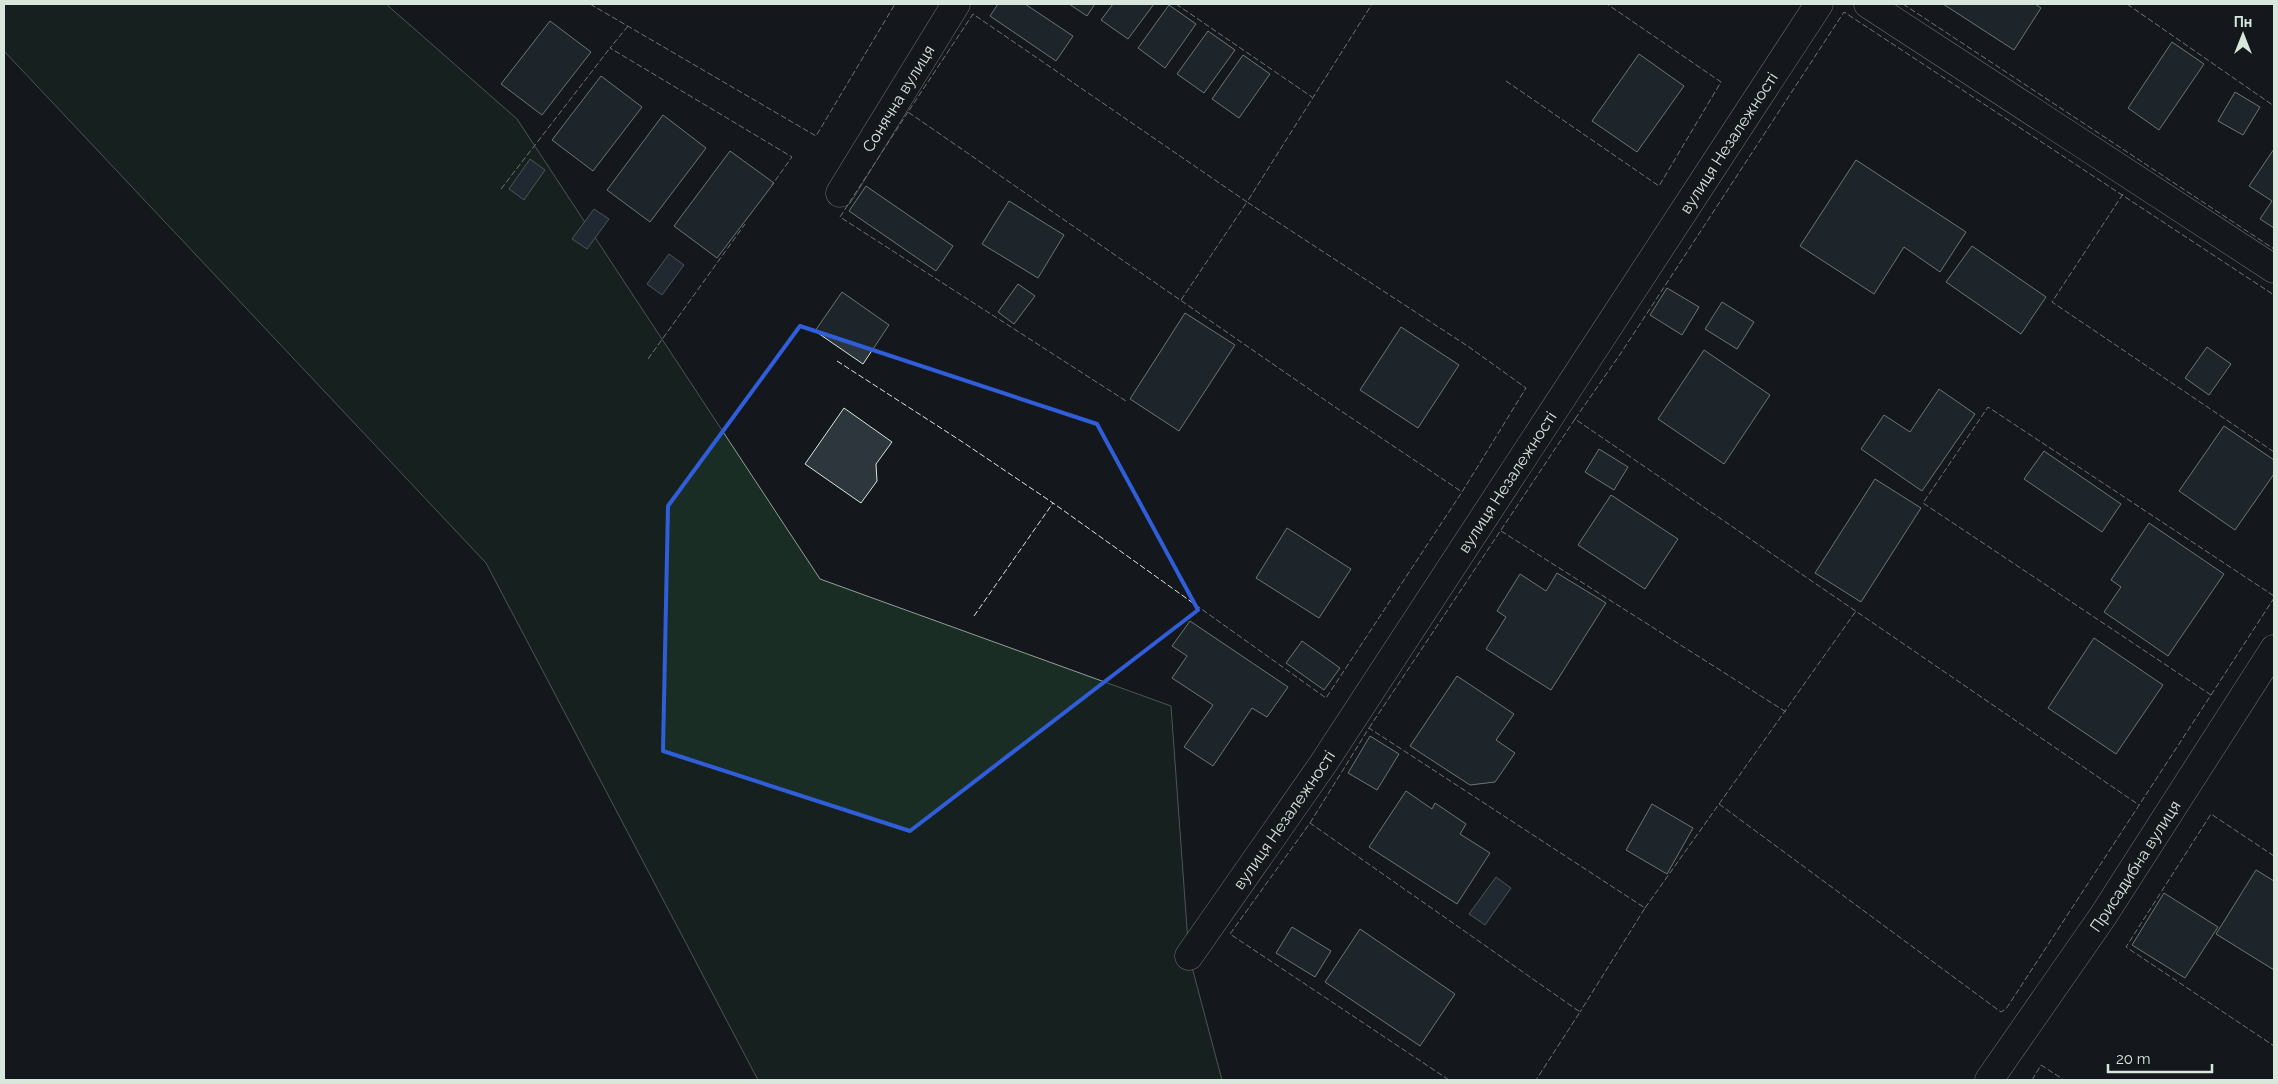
<svg xmlns="http://www.w3.org/2000/svg" width="2278" height="1084" font-family="Raleway,sans-serif">
<rect width="100%" height="100%" fill="#14181c"/>
<!-- green -->
<path fill="#1a2d24" stroke="#939e99" d="M 4,4 L 386,4 L 517,119 L 820,579 L 1171,706 L 1189,956 L 1222,1080 L 758,1080 L 486,563 L 4,51 Z"/>
<!-- water -->
<path fill="#2f3f4d" stroke="#939e99" d="M 530,159 L 545,170 L 524,200 L 509,189 Z
M 594,209 L 609,219 L 587,249 L 572,239 Z
M 669,254 L 684,265 L 662,295 L 647,284 Z
M 1496,877 L 1511,888 L 1485,925 L 1469,914 Z"/>
<!-- building -->
<path fill="#2c363c" stroke="#d8e6dc" d="M 998,4 L 1025,4 L 1073,36 L 1056,61 L 990,16 Z
M 1069,4 L 1095,4 L 1087,16 Z
M 1113,4 L 1154,4 L 1128,39 L 1101,20 Z
M 1943,4 L 2035,4 L 2041,8 L 2014,50 Z
M 1169,5 L 1196,24 L 1165,68 L 1138,48 Z
M 550,21 L 591,52 L 542,115 L 501,84 Z
M 1208,31 L 1235,50 L 1204,93 L 1177,74 Z
M 2172,42 L 2204,64 L 2159,130 L 2128,108 Z
M 1639,54 L 1684,86 L 1637,152 L 1592,121 Z
M 1243,55 L 1270,74 L 1239,118 L 1212,99 Z
M 601,76 L 642,107 L 593,171 L 552,140 Z
M 2235,92 L 2260,107 L 2243,135 L 2218,121 Z
M 663,115 L 706,148 L 650,222 L 607,190 Z
M 2274,149 L 2274,228 L 2260,219 L 2272,201 L 2249,186 Z
M 730,151 L 774,183 L 717,258 L 674,226 Z
M 1856,160 L 1966,232 L 1940,272 L 1904,247 L 1874,294 L 1800,246 Z
M 866,186 L 953,246 L 936,271 L 849,211 Z
M 1009,201 L 1064,235 L 1038,278 L 982,244 Z
M 1972,246 L 2046,297 L 2021,334 L 1946,282 Z
M 1018,284 L 1035,296 L 1014,324 L 998,312 Z
M 1667,288 L 1699,307 L 1682,335 L 1650,315 Z
M 842,292 L 889,325 L 863,364 L 815,331 Z
M 1722,302 L 1754,322 L 1737,349 L 1705,329 Z
M 1185,313 L 1235,345 L 1179,431 L 1130,399 Z
M 1401,327 L 1459,365 L 1418,428 L 1360,390 Z
M 2207,347 L 2231,364 L 2209,395 L 2185,378 Z
M 1704,350 L 1770,395 L 1724,464 L 1658,419 Z
M 1939,389 L 1975,414 L 1922,491 L 1861,449 L 1884,415 L 1910,432 Z
M 844,408 L 892,442 L 876,464 L 877,481 L 861,503 L 805,464 Z
M 2224,426 L 2274,460 L 2274,474 L 2235,530 L 2179,491 Z
M 1599,449 L 1628,467 L 1614,490 L 1585,472 Z
M 2044,451 L 2121,504 L 2102,532 L 2024,479 Z
M 1875,479 L 1921,508 L 1861,602 L 1815,573 Z
M 1611,495 L 1678,539 L 1645,589 L 1578,545 Z
M 2149,523 L 2224,574 L 2168,656 L 2104,612 L 2121,587 L 2111,580 Z
M 1287,528 L 1351,569 L 1319,618 L 1256,578 Z
M 1557,573 L 1606,603 L 1551,690 L 1486,649 L 1506,617 L 1497,611 L 1520,574 L 1546,591 Z
M 1190,621 L 1288,687 L 1267,717 L 1252,708 L 1213,766 L 1184,747 L 1213,705 L 1172,678 L 1187,656 L 1172,646 Z
M 2094,638 L 2163,685 L 2116,754 L 2048,708 Z
M 1302,641 L 1340,668 L 1324,690 L 1286,663 Z
M 1457,676 L 1514,714 L 1496,740 L 1515,753 L 1495,782 L 1470,785 L 1410,746 Z
M 1370,736 L 1399,754 L 1377,790 L 1348,773 Z
M 1406,791 L 1432,809 L 1435,803 L 1466,824 L 1460,834 L 1490,853 L 1457,904 L 1369,847 Z
M 1652,804 L 1693,828 L 1667,874 L 1626,850 Z
M 2256,870 L 2274,881 L 2274,970 L 2216,934 Z
M 2164,893 L 2218,927 L 2185,978 L 2132,945 Z
M 1292,927 L 1331,951 L 1315,977 L 1276,953 Z
M 1360,929 L 1455,994 L 1420,1046 L 1325,982 Z"/>
<g fill="none" stroke-linecap="round" stroke-linejoin="round">
<defs>
<g id="minor">
<path d="M 1868,4 L 2274,269"/>
<path id="s1" d="M 840,193 L 956,4"/>
<path id="s2" d="M 1189,956 L 1323,764 L 1819,4"/>
<path id="s3" d="M 1989,1080 L 2103,916 L 2274,649"/>
</g>
</defs>
<!-- minor casing -->
<use href="#minor" stroke="#d8e6dc" stroke-width="29"/>
<!-- minor -->
<use href="#minor" stroke="#14181c" stroke-width="28"/>
<!-- fence -->
<path stroke="#d8e6dc" stroke-width="1" stroke-dasharray="6 2.5" stroke-linecap="butt" d="M 590,4 L 816,136 L 895,4
M 1176,4 L 1312,97
M 1903,4 L 2274,249
M 2127,4 L 2274,106
M 628,26 L 610,48 L 792,157 L 772,185
M 1506,81 L 1659,186 L 1721,82 L 1607,4
M 908,112 L 840,217 L 1126,401
M 501,189 L 610,48
M 2123,194 L 2052,302 L 2274,452
M 1181,300 L 1247,202 L 1469,347 L 1526,388 L 1462,492 L 1338,409 L 908,112 L 973,14 L 1247,202 L 1372,4
M 648,359 L 745,224
M 837,361 L 961,441 L 1053,503 L 1326,698 L 1462,492
M 1575,419 L 1621,353 L 1844,12 L 2274,295
M 1501,531 L 1786,712
M 974,616 L 1053,503
M 2211,695 L 2274,598
M 1369,728 L 1575,419 L 2139,805
M 1719,804 L 1856,611
M 1310,823 L 1369,728 L 1645,908 L 1580,1012
M 2274,856 L 2211,814 L 2126,947 L 2274,1046
M 1645,908 L 1719,804 L 2001,1012 L 2006,1009 L 2211,695 L 1923,503 L 1988,407 L 2274,596
M 1449,1080 L 1230,934 L 1310,823 L 1580,1012 L 1536,1080
M 2032,1080 L 2041,1065 L 2064,1080"/>
</g>
<!-- marked area -->
<path d="M0 0H2278V1084H0ZM 800,326 L 1097,424 L 1198,610 L 910,831 L 663,751 L 668,506 Z" fill="#14181c" fill-opacity=".55" fill-rule="evenodd"/>
<path fill="none" stroke="#305dd8" stroke-width="4" stroke-linejoin="round" d="M 800,326 L 1097,424 L 1198,610 L 910,831 L 663,751 L 668,506 Z"/>
<g text-anchor="middle" stroke-width="4" stroke-linejoin="round" paint-order="stroke">
<!-- street labels -->
<g font-size="16" fill="#d8e6dc" stroke="#14181c">
<text dy="6" stroke="none"><textPath href="#s1" startOffset="111">Сонячна вулиця</textPath></text>
<text dy="6" stroke="none"><textPath href="#s2" startOffset="976">вулиця Незалежності</textPath></text>
<text dy="6" stroke="none"><textPath href="#s2" startOffset="571">вулиця Незалежності</textPath></text>
<text dy="6" stroke="none"><textPath href="#s2" startOffset="166">вулиця Незалежності</textPath></text>
<text dy="6" stroke="none"><textPath href="#s3" startOffset="259">Присадибна вулиця</textPath></text>
</g>
</g>
<!-- border -->
<rect width="2278" height="1084" fill="none" stroke="#d8e6dc" stroke-width="10"/>
<!-- north arrow -->
<g transform="translate(2243 35)" stroke="#14181c" stroke-width="4" paint-order="stroke">
<path d="M0-4L9 19L0 12L-9 19Z" fill="#d8e6dc"/>
<text y="-8" font-size="14" font-weight="bold" text-anchor="middle" fill="#d8e6dc">Пн</text>
</g>
<!-- scale -->
<path d="M2108 1064v8h104v-8" fill="none" stroke="#d8e6dc" stroke-width="2.5"/>
<text x="2116" y="1064" font-size="15" fill="#d8e6dc" stroke="#14181c" stroke-width="4" paint-order="stroke">20 m</text>
</svg>
